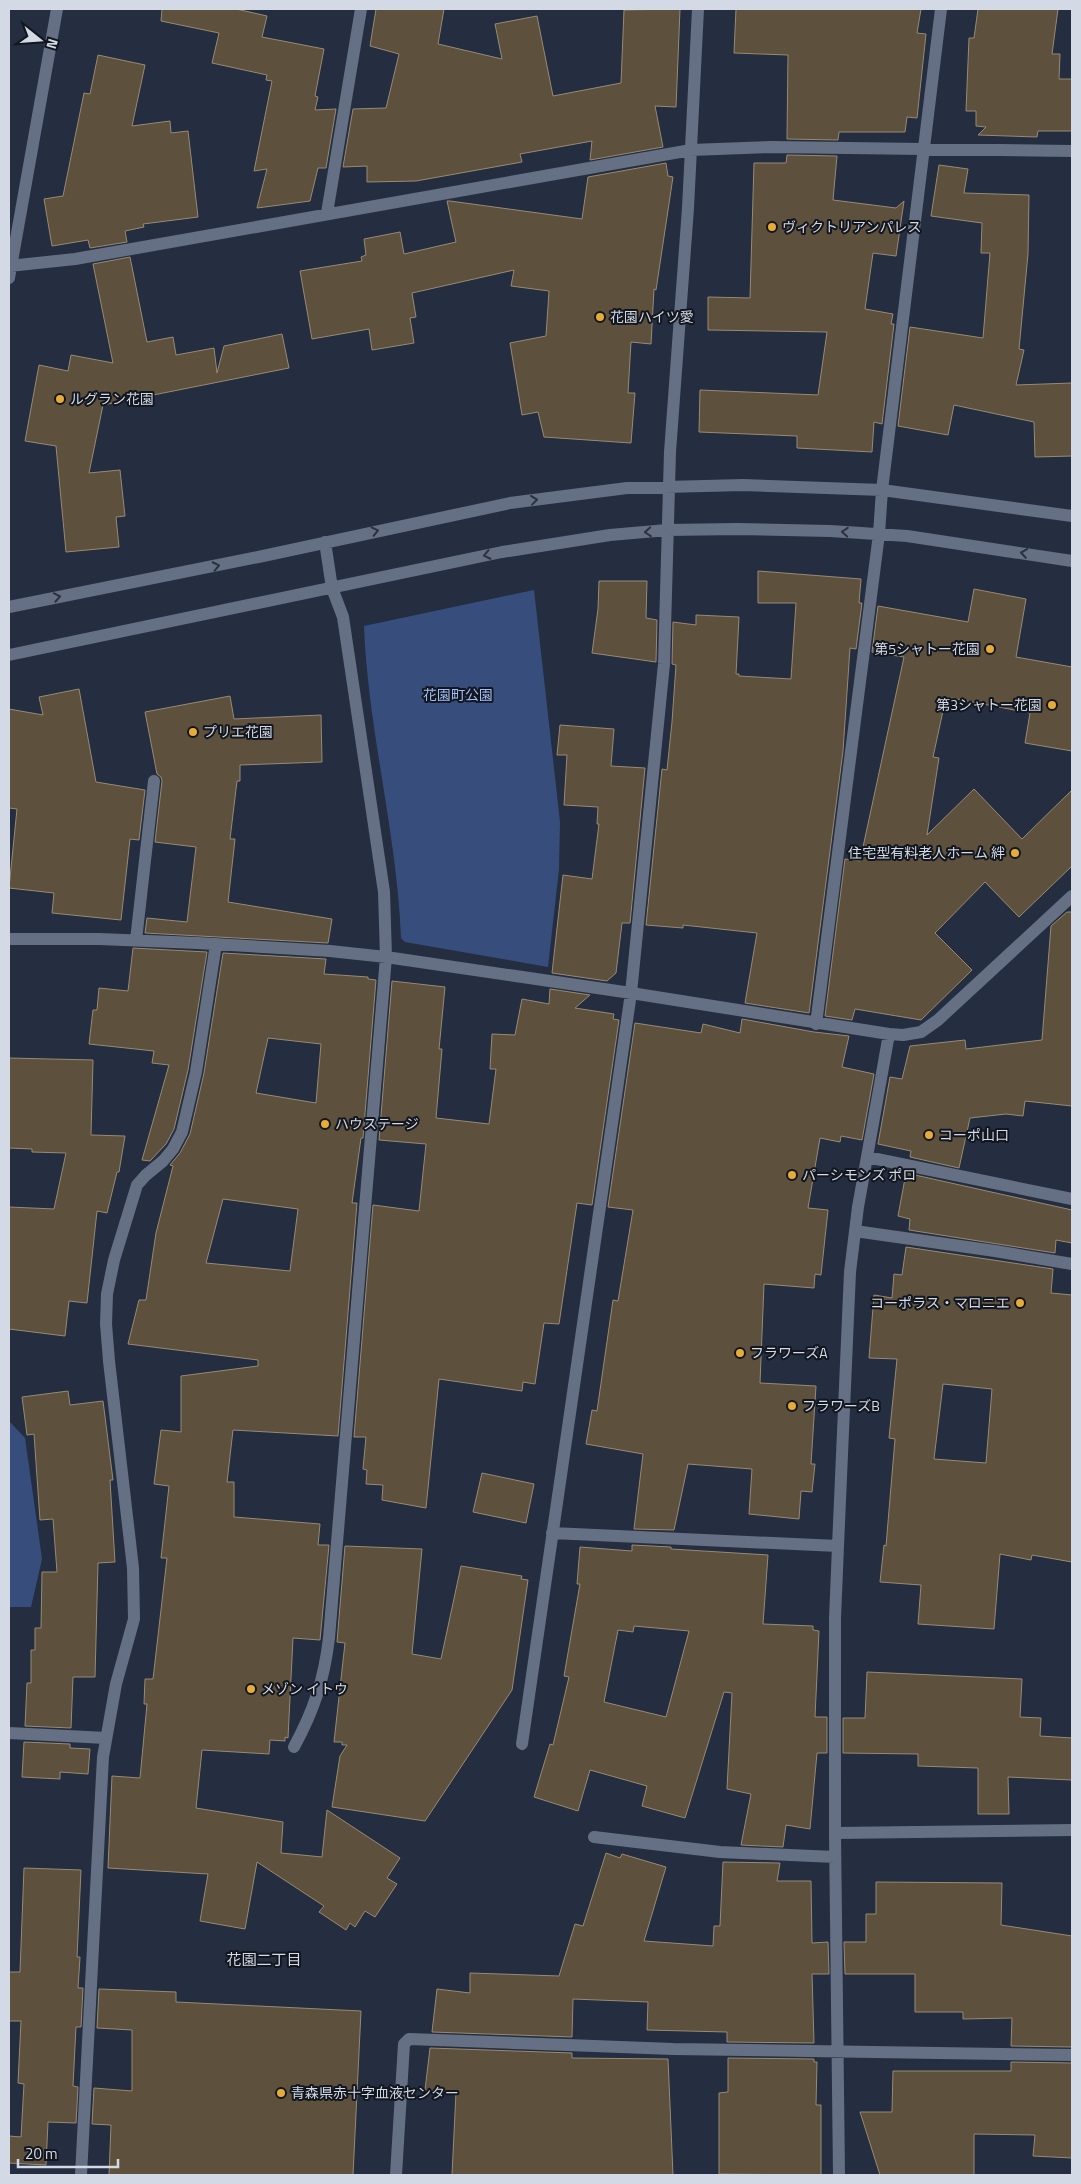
<svg xmlns="http://www.w3.org/2000/svg" width="1081" height="2184" font-family="'Titillium Web','Noto Sans JP',sans-serif">
<rect width="100%" height="100%" fill="#242e40"/>
<!-- green -->
<path fill="#374e7d" d="M 534,590 L 560,822 L 559,869 L 548,967 L 405,942 L 401,938 C 397,833 368,730 364,626 Z
M 9,1421 L 25,1438 L 42,1559 L 31,1607 L 9,1607 Z"/>
<!-- building -->
<path fill="#5d503c" stroke="#988a74" fill-rule="evenodd" d="M 162,9 L 236,9 L 267,16 L 262,37 L 324,49 L 315,96 L 318,97 L 315,110 L 336,109 L 326,168 L 318,168 L 310,201 L 257,208 L 267,169 L 254,171 L 272,81 L 266,80 L 267,75 L 212,63 L 219,33 L 161,21 Z
M 376,9 L 444,9 L 438,44 L 502,59 L 495,24 L 537,16 L 553,96 L 621,83 L 624,10 L 680,9 L 676,107 L 655,106 L 663,147 L 590,160 L 592,141 L 520,154 L 522,162 L 416,181 L 367,182 L 367,166 L 343,167 L 353,109 L 386,108 L 399,54 L 370,46 Z
M 736,9 L 921,9 L 917,33 L 926,34 L 917,118 L 907,117 L 905,132 L 839,132 L 838,140 L 787,139 L 788,55 L 734,53 Z
M 978,9 L 1058,9 L 1052,54 L 1060,54 L 1059,79 L 1072,79 L 1072,131 L 1038,131 L 1037,137 L 978,135 L 986,127 L 976,126 L 976,111 L 966,111 L 969,38 L 974,38 Z
M 98,55 L 145,65 L 132,126 L 170,121 L 171,133 L 188,131 L 198,217 L 143,224 L 144,227 L 125,231 L 127,242 L 90,248 L 88,240 L 52,246 L 44,199 L 63,196 L 84,93 L 90,94 Z
M 787,155 L 837,156 L 833,200 L 896,208 L 904,201 L 896,256 L 873,253 L 865,309 L 893,314 L 891,324 L 894,324 L 882,424 L 874,422 L 872,452 L 797,448 L 797,436 L 699,432 L 700,390 L 818,395 L 827,332 L 708,330 L 708,297 L 750,298 L 754,163 L 786,163 Z
M 666,163 L 668,176 L 673,177 L 656,290 L 654,289 L 651,344 L 631,342 L 628,393 L 635,393 L 631,443 L 544,437 L 538,412 L 522,415 L 510,343 L 546,336 L 549,291 L 511,286 L 514,270 L 412,293 L 416,317 L 410,318 L 414,343 L 372,350 L 369,329 L 312,339 L 300,271 L 362,261 L 361,257 L 366,255 L 364,239 L 400,232 L 404,254 L 456,242 L 447,201 L 450,201 L 582,219 L 588,177 Z
M 939,165 L 968,169 L 964,193 L 1029,195 L 1028,254 L 1019,349 L 1024,350 L 1016,385 L 1072,383 L 1072,456 L 1035,457 L 1034,422 L 954,405 L 948,435 L 898,426 L 910,327 L 983,338 L 990,253 L 981,253 L 982,223 L 931,216 Z
M 130,257 L 147,342 L 173,337 L 176,355 L 214,348 L 217,373 L 224,346 L 282,334 L 289,368 L 103,405 L 89,473 L 120,470 L 125,516 L 116,517 L 119,547 L 66,552 L 56,446 L 25,441 L 39,365 L 68,371 L 71,355 L 113,363 L 93,264 Z
M 758,571 L 861,579 L 859,603 L 862,603 L 856,649 L 850,648 L 843,751 L 809,1013 L 745,1003 L 757,933 L 683,925 L 683,928 L 646,925 L 662,769 L 667,770 L 672,722 L 676,665 L 672,664 L 673,622 L 696,625 L 696,615 L 739,617 L 736,674 L 739,674 L 739,676 L 791,679 L 796,603 L 758,603 Z
M 599,581 L 647,581 L 646,618 L 657,620 L 656,662 L 592,653 L 598,609 Z
M 974,589 L 1026,599 L 1016,657 L 1072,667 L 1072,751 L 1025,743 L 1030,713 L 946,697 L 933,757 L 939,758 L 927,835 L 974,789 L 1022,839 L 1072,790 L 1072,866 L 1019,917 L 985,882 L 935,933 L 972,970 L 921,1020 L 855,1009 L 852,1020 L 825,1016 L 845,859 L 860,861 L 904,657 L 872,652 L 878,606 L 968,622 Z
M 79,689 L 96,782 L 145,790 L 139,840 L 130,839 L 121,920 L 52,913 L 54,893 L 9,888 L 17,809 L 9,808 L 9,709 L 43,715 L 39,697 Z
M 230,696 L 234,719 L 321,715 L 322,762 L 240,765 L 240,781 L 237,781 L 230,839 L 235,839 L 228,902 L 332,919 L 328,943 L 145,933 L 147,918 L 187,922 L 196,847 L 155,842 L 162,781 L 161,777 L 157,774 L 145,712 Z
M 560,725 L 614,729 L 611,766 L 645,768 L 630,923 L 622,923 L 616,973 L 607,981 L 552,973 L 563,875 L 592,879 L 599,824 L 597,824 L 598,807 L 564,805 L 567,755 L 557,755 Z
M 1067,912 L 1072,912 L 1072,1106 L 1025,1101 L 1023,1116 L 1006,1114 L 970,1118 L 959,1168 L 910,1157 L 911,1151 L 878,1144 L 890,1077 L 902,1079 L 910,1046 L 965,1040 L 966,1049 L 1042,1040 L 1051,926 Z
M 133,948 L 207,952 L 188,1070 L 174,1129 L 166,1144 L 150,1161 L 142,1160 L 169,1065 L 152,1063 L 154,1051 L 89,1044 L 93,1010 L 97,1010 L 99,988 L 128,991 Z
M 223,953 L 326,959 L 324,974 L 368,977 L 368,979 L 376,980 L 363,1138 L 361,1138 L 352,1203 L 357,1203 L 338,1436 L 233,1430 L 227,1482 L 234,1482 L 234,1517 L 320,1524 L 318,1545 L 329,1545 L 320,1640 L 293,1638 L 288,1738 L 285,1737 L 285,1741 L 270,1740 L 269,1754 L 202,1750 L 196,1808 L 283,1822 L 281,1853 L 322,1857 L 327,1810 L 400,1858 L 387,1878 L 397,1884 L 375,1917 L 365,1911 L 355,1927 L 350,1923 L 346,1930 L 319,1912 L 324,1906 L 257,1862 L 245,1929 L 200,1921 L 208,1874 L 108,1868 L 112,1776 L 140,1778 L 147,1704 L 144,1704 L 145,1679 L 153,1679 L 167,1558 L 161,1558 L 169,1486 L 154,1484 L 161,1430 L 181,1432 L 181,1376 L 258,1366 L 258,1360 L 128,1344 L 139,1300 L 146,1300 L 156,1233 L 173,1166 L 170,1165 L 180,1153 L 190,1134 L 204,1073 ZM 268,1038 L 321,1044 L 316,1103 L 256,1093 ZM 223,1199 L 298,1209 L 290,1271 L 206,1263 Z
M 392,981 L 445,987 L 439,1049 L 442,1049 L 436,1118 L 489,1124 L 496,1069 L 490,1069 L 492,1034 L 515,1035 L 522,999 L 549,1004 L 550,989 L 590,995 L 575,1008 L 614,1014 L 613,1019 L 619,1020 L 592,1205 L 577,1203 L 559,1324 L 544,1323 L 535,1384 L 523,1382 L 522,1391 L 439,1379 L 426,1508 L 382,1500 L 383,1485 L 366,1484 L 367,1470 L 363,1469 L 366,1437 L 354,1437 L 373,1205 L 419,1211 L 426,1144 L 379,1140 Z
M 742,1019 L 814,1032 L 849,1036 L 842,1067 L 874,1074 L 862,1140 L 841,1136 L 840,1142 L 820,1138 L 808,1208 L 828,1210 L 821,1275 L 815,1274 L 814,1288 L 764,1284 L 760,1383 L 816,1386 L 811,1464 L 815,1464 L 812,1492 L 801,1491 L 799,1519 L 749,1514 L 752,1469 L 688,1464 L 674,1530 L 634,1529 L 643,1454 L 586,1444 L 592,1410 L 597,1411 L 613,1300 L 618,1301 L 633,1210 L 608,1207 L 635,1023 L 701,1033 L 703,1024 L 740,1033 Z
M 9,1058 L 93,1060 L 91,1135 L 125,1136 L 119,1172 L 117,1172 L 107,1213 L 97,1211 L 87,1303 L 69,1301 L 65,1336 L 9,1329 L 9,1207 L 54,1209 L 66,1153 L 32,1152 L 32,1149 L 9,1148 Z
M 906,1173 L 1072,1210 L 1072,1243 L 1056,1240 L 1055,1253 L 909,1230 L 910,1219 L 898,1216 Z
M 906,1247 L 1053,1269 L 1051,1293 L 1072,1295 L 1072,1562 L 1032,1555 L 1031,1560 L 1000,1554 L 994,1629 L 918,1624 L 921,1585 L 880,1582 L 884,1545 L 886,1546 L 895,1439 L 889,1438 L 897,1359 L 869,1358 L 874,1295 L 892,1298 L 894,1274 L 902,1275 ZM 943,1384 L 992,1389 L 986,1463 L 934,1459 Z
M 68,1391 L 70,1405 L 103,1401 L 113,1480 L 110,1480 L 115,1562 L 98,1563 L 95,1677 L 73,1677 L 71,1728 L 25,1726 L 27,1683 L 31,1683 L 31,1650 L 35,1650 L 35,1628 L 41,1628 L 42,1572 L 57,1572 L 53,1519 L 40,1520 L 34,1434 L 27,1435 L 22,1397 Z
M 482,1473 L 534,1484 L 526,1523 L 473,1512 Z
M 632,1545 L 671,1547 L 671,1549 L 768,1555 L 763,1624 L 813,1626 L 813,1630 L 819,1631 L 815,1717 L 827,1717 L 827,1753 L 817,1753 L 810,1829 L 786,1825 L 783,1847 L 741,1845 L 751,1794 L 727,1789 L 732,1693 L 724,1692 L 685,1818 L 642,1806 L 647,1786 L 590,1770 L 578,1811 L 534,1797 L 550,1744 L 553,1745 L 569,1677 L 564,1676 L 580,1584 L 577,1584 L 580,1547 L 632,1551 ZM 634,1626 L 689,1631 L 666,1717 L 604,1702 L 618,1630 L 633,1632 Z
M 345,1546 L 422,1549 L 412,1654 L 441,1659 L 461,1566 L 522,1576 L 521,1579 L 528,1580 L 512,1690 L 425,1821 L 332,1807 L 340,1756 L 347,1745 L 342,1745 L 342,1742 L 334,1742 L 345,1643 L 337,1642 Z
M 867,1672 L 1022,1679 L 1020,1717 L 1041,1718 L 1040,1736 L 1072,1738 L 1072,1780 L 1008,1777 L 1009,1814 L 978,1814 L 978,1768 L 918,1766 L 918,1754 L 843,1753 L 843,1718 L 865,1718 Z
M 24,1742 L 70,1744 L 70,1748 L 90,1749 L 88,1774 L 60,1772 L 60,1779 L 22,1777 Z
M 606,1853 L 620,1858 L 622,1854 L 666,1867 L 644,1941 L 713,1946 L 714,1926 L 720,1926 L 723,1862 L 780,1863 L 777,1881 L 811,1881 L 812,1943 L 828,1942 L 829,1974 L 812,1974 L 814,2043 L 727,2042 L 727,2032 L 647,2030 L 648,2002 L 573,1999 L 572,2037 L 432,2032 L 437,1989 L 470,1993 L 470,1973 L 559,1976 L 575,1924 L 583,1926 Z
M 24,1868 L 81,1870 L 77,1957 L 80,1957 L 78,1988 L 83,1988 L 81,2027 L 76,2027 L 73,2086 L 78,2087 L 76,2123 L 48,2122 L 46,2165 L 9,2163 L 9,2136 L 21,2137 L 24,2084 L 18,2083 L 21,2021 L 9,2021 L 9,1972 L 20,1972 Z
M 876,1882 L 1002,1883 L 1001,1925 L 1072,1936 L 1072,2047 L 1011,2046 L 1012,2018 L 963,2019 L 963,2012 L 915,2012 L 915,1974 L 845,1974 L 844,1942 L 866,1942 L 866,1914 L 876,1914 Z
M 99,1989 L 176,1992 L 176,2002 L 361,2011 L 353,2175 L 109,2175 L 111,2125 L 92,2124 L 94,2088 L 132,2091 L 132,2030 L 97,2028 Z
M 430,2048 L 572,2053 L 572,2058 L 668,2059 L 673,2175 L 452,2175 L 456,2092 L 425,2090 Z
M 728,2058 L 814,2059 L 814,2062 L 817,2062 L 816,2105 L 821,2105 L 821,2175 L 719,2174 L 719,2093 L 728,2092 Z
M 1011,2062 L 1072,2063 L 1072,2158 L 1033,2156 L 1035,2135 L 974,2134 L 974,2175 L 880,2175 L 860,2112 L 892,2112 L 893,2071 L 1011,2071 Z"/>
<g fill="none" stroke-linecap="round" stroke-linejoin="round">
<!-- minor -->
<path stroke="#657085" stroke-width="12" d="M 327,213 L 361,9
M 9,266 L 75,259 L 691,150 L 772,147 L 1072,151
M 9,278 L 57,9
M 9,607 L 263,556 L 510,503 L 627,488 L 743,485 L 882,490 L 1072,516
M 9,655 L 502,552 L 610,535 L 667,530 L 738,529 L 830,531 L 907,536 L 1072,561
M 9,939 L 99,939 L 197,943 L 330,951 L 386,957 L 631,993 L 889,1034 L 903,1035 L 921,1032 L 938,1020 L 1072,896
M 136,940 L 154,781
M 816,1024 L 879,534 L 882,490 L 941,9
M 867,1157 L 1072,1199
M 855,1231 L 995,1251 L 1072,1264
M 552,1533 L 838,1546
M 9,1733 L 106,1738
M 522,1744 L 631,993 L 664,664 L 670,452 L 688,208 L 698,9
M 294,1747 C 314,1710 324,1680 329,1638 L 386,957 L 384,892 L 343,617 L 332,588 L 325,542
M 835,1833 L 1072,1830
M 594,1837 L 720,1852 L 835,1857
M 81,2175 L 103,1757 L 116,1684 L 134,1619 L 133,1568 L 109,1361 L 106,1324 L 107,1294 L 114,1260 L 137,1185 L 146,1175 L 163,1161 L 173,1149 L 182,1132 L 196,1072 L 216,944
M 396,2175 L 404,2044 L 409,2039 L 673,2049 L 1072,2055
M 839,2175 L 835,1833 L 835,1618 L 838,1546 L 850,1272 L 858,1207 L 889,1034"/>
</g>
<!-- one-way arrows -->
<defs><path id="oneway-chevron" d="M-2-3.5L2.5 0L-2 3.5" fill="none" stroke-width="1.6" stroke-linecap="round" stroke-linejoin="round" transform="scale(1.25)"/></defs>
<g stroke="#2b313d">
<use href="#oneway-chevron" transform="translate(534 500) rotate(-7)"/>
<use href="#oneway-chevron" transform="translate(375 531) rotate(-13)"/>
<use href="#oneway-chevron" transform="translate(648 532) rotate(175)"/>
<use href="#oneway-chevron" transform="translate(845 532) rotate(-176)"/>
<use href="#oneway-chevron" transform="translate(1024 553) rotate(-171)"/>
<use href="#oneway-chevron" transform="translate(487 555) rotate(168)"/>
<use href="#oneway-chevron" transform="translate(216 566) rotate(-12)"/>
<use href="#oneway-chevron" transform="translate(57 597) rotate(-11)"/>
</g>
<!-- markers -->
<g fill="#e7ac37" stroke="#12161e" stroke-width="2">
<circle cx="772" cy="227" r="5"/>
<circle cx="600" cy="317" r="5"/>
<circle cx="60" cy="399" r="5"/>
<circle cx="990" cy="649" r="5"/>
<circle cx="1052" cy="705" r="5"/>
<circle cx="193" cy="732" r="5"/>
<circle cx="1015" cy="853" r="5"/>
<circle cx="325" cy="1124" r="5"/>
<circle cx="929" cy="1135" r="5"/>
<circle cx="792" cy="1175" r="5"/>
<circle cx="1020" cy="1303" r="5"/>
<circle cx="740" cy="1353" r="5"/>
<circle cx="792" cy="1406" r="5"/>
<circle cx="251" cy="1689" r="5"/>
<circle cx="281" cy="2093" r="5"/>
</g>
<g text-anchor="middle" stroke-width="4" stroke-linejoin="round" paint-order="stroke">
<!-- poi labels -->
<g font-size="14" fill="#d3d9e5" stroke="#12161e" text-anchor="start">
<text x="782" y="232">ヴィクトリアンパレス</text>
<text x="610" y="322">花園ハイツ愛</text>
<text x="70" y="404">ルグラン花園</text>
<text x="980" y="654" text-anchor="end">第5シャトー花園</text>
<text x="1042" y="710" text-anchor="end">第3シャトー花園</text>
<text x="203" y="737">プリエ花園</text>
<text x="1005" y="858" text-anchor="end">住宅型有料老人ホーム 絆</text>
<text x="335" y="1129">ハウステージ</text>
<text x="939" y="1140">コーポ山口</text>
<text x="802" y="1180">パーシモンズ ポロ</text>
<text x="1010" y="1308" text-anchor="end">コーポラス・マロニエ</text>
<text x="750" y="1358">フラワーズA</text>
<text x="802" y="1411">フラワーズB</text>
<text x="261" y="1694">メゾン イトウ</text>
<text x="291" y="2098">青森県赤十字血液センター</text>
</g>
<!-- park labels -->
<g font-size="14" fill="#a2bef7" stroke="#12161e">
<text x="458" y="700">花園町公園</text>
</g>
<!-- neighbourhood labels -->
<g font-size="15" fill="#d3d9e5" stroke="#12161e">
<text x="264" y="1965">花園二丁目</text>
</g>
</g>
<!-- border -->
<rect width="1081" height="2184" fill="none" stroke="#d3d9e5" stroke-width="20"/>
<!-- north arrow -->
<g transform="translate(40 40) rotate(107)" stroke="#12161e" stroke-width="4" paint-order="stroke">
<path d="M0-4L9 19L0 12L-9 19Z" fill="#d3d9e5"/>
<text y="-8" font-size="14" font-weight="bold" text-anchor="middle" fill="#d3d9e5">N</text>
</g>
<!-- scale -->
<path d="M18 2159v8h100v-8" fill="none" stroke="#d3d9e5" stroke-width="2.5"/>
<text x="25" y="2159" font-size="15" fill="#d3d9e5" stroke="#12161e" stroke-width="4" paint-order="stroke">20 m</text>
</svg>
